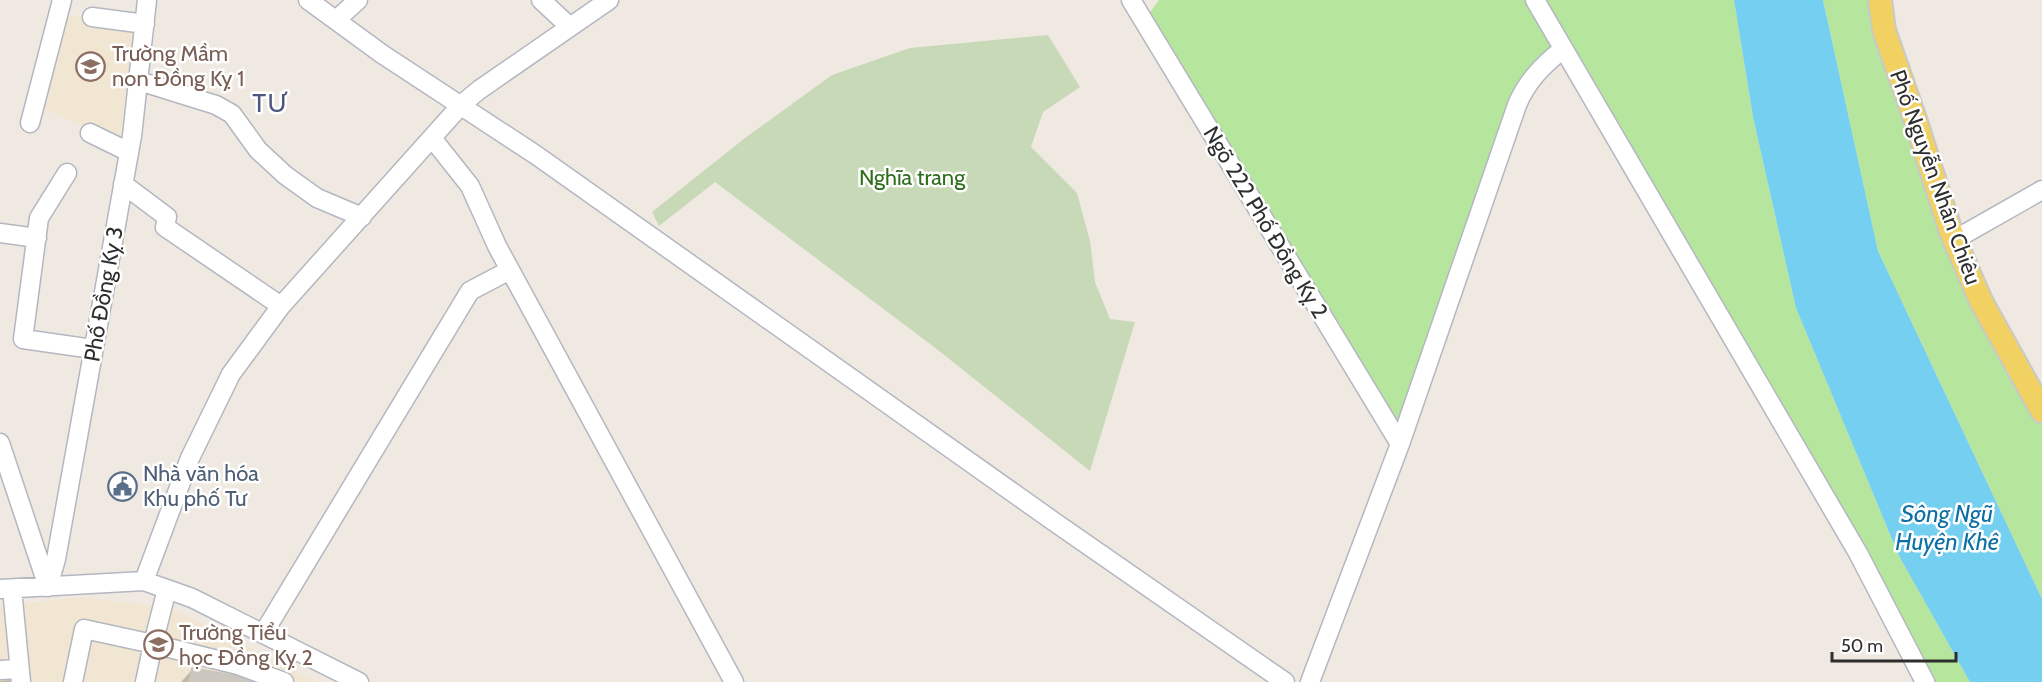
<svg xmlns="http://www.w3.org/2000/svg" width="2042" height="682" font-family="Cabin,sans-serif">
<rect width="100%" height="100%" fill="#efe9e1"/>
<!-- education -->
<path fill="#f0e6d1" d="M 62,15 L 135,23 L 119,141 L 44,109 Z
M 82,597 L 173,609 L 317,682 L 0,682 L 0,606 Z"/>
<!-- green -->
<path fill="#b6e59e" d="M 1159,0 L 1734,0 L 1753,117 L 1796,308 L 1899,556 L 1970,682 L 1925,682 L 1563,49 L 1533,77 L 1400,444 L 1144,20 Z
M 1823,0 L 1880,0 L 1954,240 L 2042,411 L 2042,599 L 1878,251 Z"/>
<!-- cemetery -->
<path fill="#c8d9b8" d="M 1048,35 L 1080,87 L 1043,112 L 1031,147 L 1077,193 L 1090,241 L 1095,282 L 1110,319 L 1135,322 L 1090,471 L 938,350 L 715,182 L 659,226 L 652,212 L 745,138 L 832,75 L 910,48 Z"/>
<!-- water -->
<path fill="#75cff0" d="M 1734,0 L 1823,0 L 1878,251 L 2042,599 L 2042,682 L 1970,682 L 1899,556 L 1796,308 L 1753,117 Z"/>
<!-- shadow -->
<path fill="#0003" d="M 193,669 L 265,682 L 181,682 Z
M 10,680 L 10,682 L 0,682 L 0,681 Z"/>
<!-- building -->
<path fill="#cbc7bf" stroke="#cbc5ba" stroke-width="1.5" d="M 192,668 L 274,682 L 189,682 Z"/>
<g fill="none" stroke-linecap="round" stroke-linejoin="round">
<defs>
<path id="minor" d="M 308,0 L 382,54 L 536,155 L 1053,521 L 1285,682
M 541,0 L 570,27
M 1131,0 L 1400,444
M 1535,0 L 1858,553 L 1925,682
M 92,17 L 145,24
M 336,20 L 358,0
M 139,81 L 216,105 L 232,114 L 258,150 L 285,175 L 317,198 L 362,217
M 30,123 L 62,0
M 90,133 L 129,152
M 432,138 L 470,186 L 497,246 L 734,682
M 67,173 L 39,218 L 23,339 L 93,349
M 123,184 L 167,217 L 165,227 L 281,306
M 0,233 L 37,238
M 1954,240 L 2042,190
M 0,443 L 48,587
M 144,581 L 190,458 L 231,374 L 281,306 L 462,104 L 479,90 L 609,0
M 48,587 L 56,559 L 132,136 L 147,0
M 0,589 L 144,581 L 192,598 L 359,682
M 12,589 L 21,682
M 263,634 L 470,291 L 510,270
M 0,670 L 19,669
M 73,682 L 84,629 L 153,644 L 167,589
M 145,682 L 153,644 L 238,665 L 284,682
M 1310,682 L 1400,444 L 1517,105 C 1527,81 1543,65 1563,49"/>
<path id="major" d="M 1880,0 L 1884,30 L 1916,122 L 1951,232 L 1981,301 L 2042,411"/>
</defs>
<!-- minor casing -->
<use href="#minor" stroke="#b4b7c1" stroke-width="21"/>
<!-- major casing -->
<use href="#major" stroke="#c9c9c9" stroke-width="26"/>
<!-- minor -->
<use href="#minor" stroke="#fff" stroke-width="18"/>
<!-- major -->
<use href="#major" stroke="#f2d163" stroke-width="22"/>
</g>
<!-- icons -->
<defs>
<symbol id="school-ring" viewBox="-11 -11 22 22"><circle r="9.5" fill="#fff" stroke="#8d6e63" stroke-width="1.5"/><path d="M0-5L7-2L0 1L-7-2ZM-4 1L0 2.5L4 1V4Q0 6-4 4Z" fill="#8d6e63"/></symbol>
<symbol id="civic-ring" viewBox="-11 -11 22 22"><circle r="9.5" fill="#fff" stroke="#5c6f8a" stroke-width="1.5"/><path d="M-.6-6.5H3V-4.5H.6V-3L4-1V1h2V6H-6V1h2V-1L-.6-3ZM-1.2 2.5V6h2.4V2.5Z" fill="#5c6f8a"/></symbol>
</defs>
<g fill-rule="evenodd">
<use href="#school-ring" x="74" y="50" width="33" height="33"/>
<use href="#civic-ring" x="106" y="470" width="33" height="33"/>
<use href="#school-ring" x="142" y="628" width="33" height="33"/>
</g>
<g text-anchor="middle" stroke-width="5" stroke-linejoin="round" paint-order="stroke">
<!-- education labels -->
<g font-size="22" fill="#785e54" stroke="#fff" text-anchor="start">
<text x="112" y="61">Trường Mầm<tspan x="112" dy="25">non Đồng Kỵ 1</tspan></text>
<text x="179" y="640">Trường Tiểu<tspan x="179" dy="25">học Đồng Kỵ 2</tspan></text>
</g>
<!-- park labels -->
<g font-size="22" fill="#2c6e1b" stroke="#fff">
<text x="912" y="185">Nghĩa trang</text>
</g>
<!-- street labels -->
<g font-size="22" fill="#2e2e2e" stroke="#fff">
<text transform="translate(1936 177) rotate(70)" y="8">Phố Nguyễn Nhân Chiêu</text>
<text transform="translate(1266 222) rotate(59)" y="8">Ngõ 222 Phố Đồng Kỵ 2</text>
<text transform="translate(103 294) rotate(-80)" y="8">Phố Đồng Kỵ 3</text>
</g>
<!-- service labels -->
<g font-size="22" fill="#4e5e75" stroke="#fff" text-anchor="start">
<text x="143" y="481">Nhà văn hóa<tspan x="143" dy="25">Khu phố Tư</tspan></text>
</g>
<!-- water labels -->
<g font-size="24" font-style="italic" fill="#0d6fa3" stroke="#fff">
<text x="1947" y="522">Sông Ngũ<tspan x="1947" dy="28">Huyện Khê</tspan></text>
</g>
<!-- quarter labels -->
<g font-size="26" letter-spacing="1.5" fill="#4d5680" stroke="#fff">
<text x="270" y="112">TƯ</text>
</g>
</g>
<!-- scale -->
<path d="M1832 652v9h124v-9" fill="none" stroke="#2e2e2e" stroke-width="3"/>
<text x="1841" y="652" font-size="18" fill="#2e2e2e" stroke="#ffffff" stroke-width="4.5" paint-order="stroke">50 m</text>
</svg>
